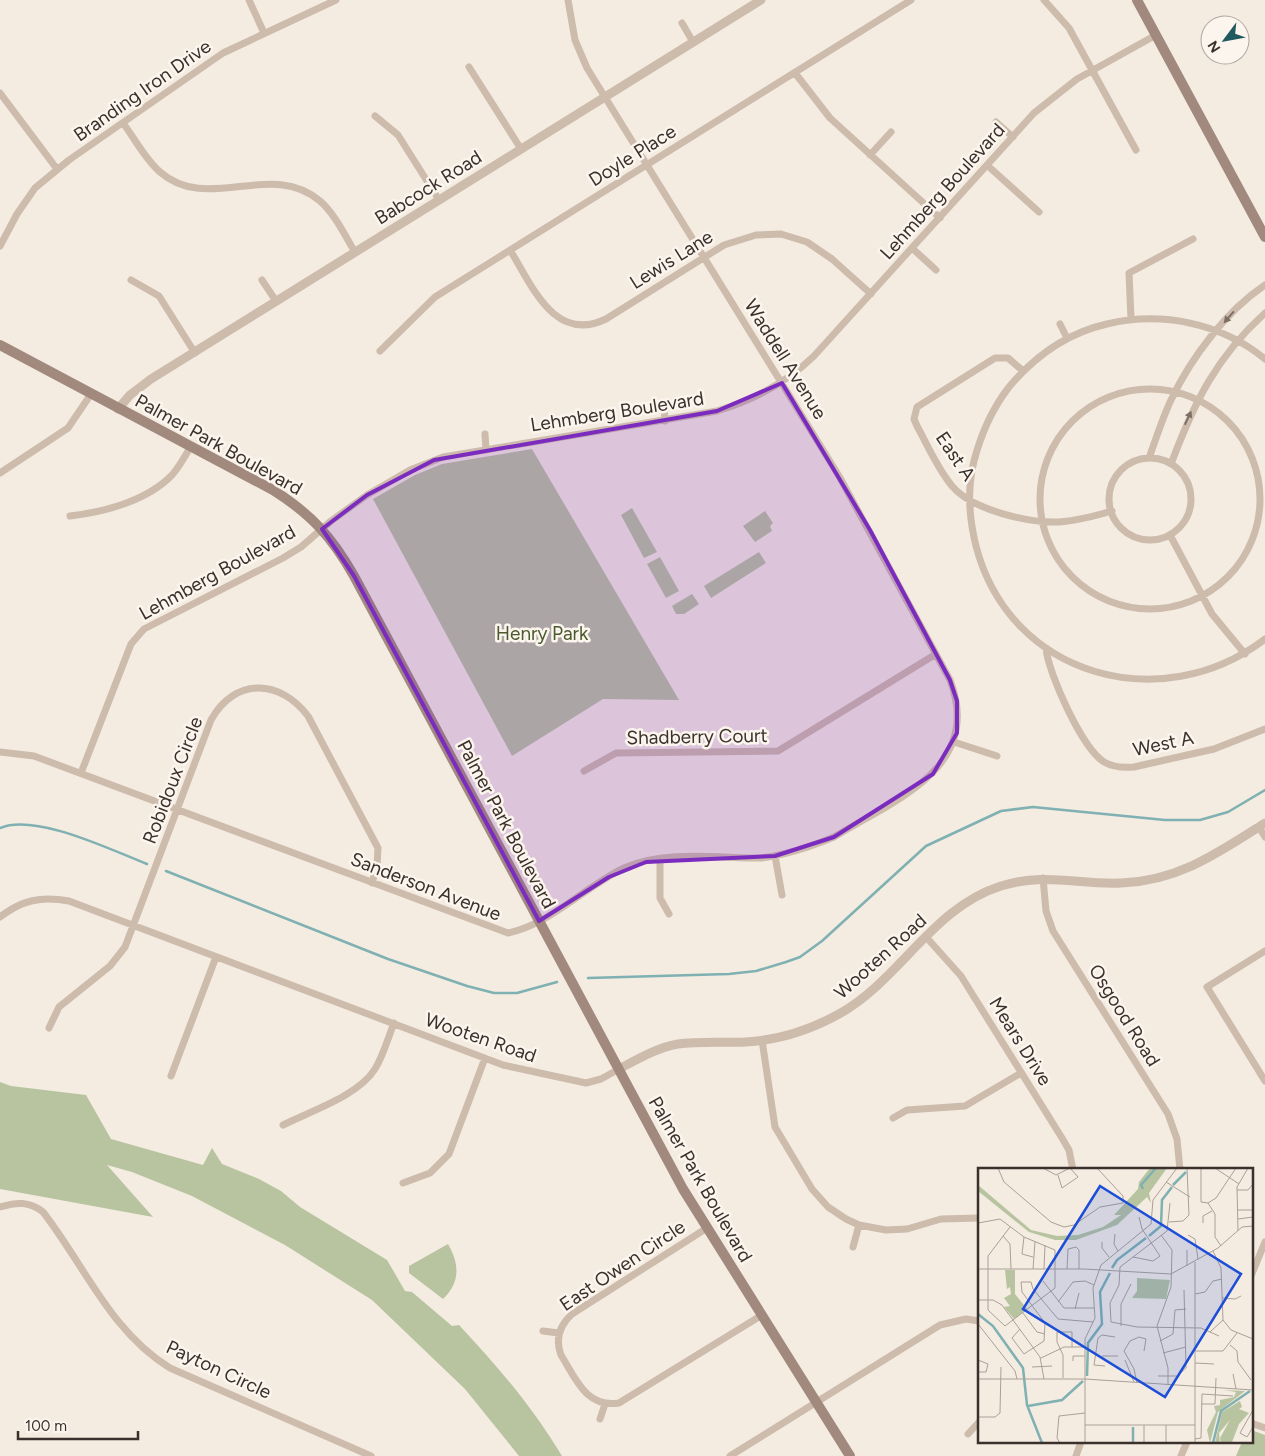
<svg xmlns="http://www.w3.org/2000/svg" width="1265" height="1456" font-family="Figtree,sans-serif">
<rect width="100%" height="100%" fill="#f4ebe1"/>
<!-- green -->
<path fill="#b8c4a0" d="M 532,449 L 679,700 L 603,699 L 512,756 L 373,499 L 415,475 L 442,464 Z
M 632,508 L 657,552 L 644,558 L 621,515 Z
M 765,511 L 773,523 L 770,526 L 772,531 L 755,542 L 743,526 Z
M 759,552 L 766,563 L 711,598 L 704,586 Z
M 660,557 L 679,591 L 666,598 L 647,564 Z
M 692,594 L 699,604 L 684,614 L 676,614 L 672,606 Z
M 0,1082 L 11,1086 L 86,1095 L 111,1139 L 203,1165 L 212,1148 L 222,1164 L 259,1179 L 281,1191 L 300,1207 L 387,1260 L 405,1291 L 412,1292 L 452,1326 L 459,1325 C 498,1367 532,1406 562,1456 L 519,1456 L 465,1389 L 372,1300 L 285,1245 L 192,1196 L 132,1172 L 107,1165 L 153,1217 L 0,1189 Z
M 448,1244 C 460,1265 460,1282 443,1299 L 409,1273 L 409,1266 Z
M 1251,1430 L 1265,1435 L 1265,1456 L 1236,1456 L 1242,1442 L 1251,1442 Z"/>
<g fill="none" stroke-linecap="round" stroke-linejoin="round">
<!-- stream -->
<path stroke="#7fb0b2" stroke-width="2.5" d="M 0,828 C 36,813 111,850 147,864
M 166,871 L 388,959 L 467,986 L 494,993 L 517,993 L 557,982
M 588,978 L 729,974 L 756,971 L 786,962 L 800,957 L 822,941 L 926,846 L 1001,811 L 1033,807 L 1165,820 L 1200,820 L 1228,812 L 1265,790"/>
<!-- minor -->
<path stroke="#cdbbac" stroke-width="7" d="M 249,0 L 264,33
M 1044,0 L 1069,28 L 1136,150
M 682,23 L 693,42
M 469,67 L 521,149
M 795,73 L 830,118 L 940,218
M 0,93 L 57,169
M 375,116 L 398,135 L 439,200
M 996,122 L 1013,137
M 123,123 C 135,139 145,159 160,172 C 208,214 271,159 320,201 C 335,214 345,236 355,252
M 870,155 L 891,132
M 988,166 L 1039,212
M 0,246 L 17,214 L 35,188 L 69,160 L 223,53 L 336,0
M 913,249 L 936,270
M 510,250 C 532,285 554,344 606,319 L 724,245 L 756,235 L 781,234 L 807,242 L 832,259 L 871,294
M 131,280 L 159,296 L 195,353
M 262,280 L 276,301
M 1131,319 L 1129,273 L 1193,239
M 1060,324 L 1067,338
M 380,351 L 435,297 L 911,0
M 1265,359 C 1221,323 1162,311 1107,324 C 1067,333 1035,356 1009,387 C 992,409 981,434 974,461 C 967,489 969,518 976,546 C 1010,677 1161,718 1265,639
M 1023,371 L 1008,358 L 995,358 L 917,407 L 914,419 L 917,426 C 928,446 937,468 952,486 C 972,510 1028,523 1059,522 C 1077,521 1095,516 1112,511
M1040 499a110 110 0 1 1 220 0a110 110 0 1 1-220 0Z
M 664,407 L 665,421
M 485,434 L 486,450
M 1149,458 C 1156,439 1162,419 1171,400 C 1191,358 1226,311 1265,285
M1109 499a41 41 0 1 1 82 0a41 41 0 1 1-82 0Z
M 1171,464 C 1194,403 1216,357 1265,313
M 0,473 L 68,428 L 91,394
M 70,516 C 104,512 147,501 172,475 C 180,466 185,456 191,446
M 1170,535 L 1212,614 L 1245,654
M 1046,648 C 1048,673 1082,748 1104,762 C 1113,767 1124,768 1134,767 L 1214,749 L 1265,729
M 954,742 L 997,756
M 0,752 L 34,756 L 508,933 C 549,925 586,886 624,868 C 665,850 717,858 761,858 C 786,855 810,847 834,837 C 894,800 984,768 950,680 L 839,476 L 587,68 L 575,40 L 568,0
M 584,771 L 616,753 L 778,751 L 936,654
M 81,773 L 131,644 L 144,629 L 283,558 L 301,547 L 331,521 L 367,495 L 410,470 L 443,457 L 717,411 C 754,400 786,383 814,356 L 1034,113 L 1077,79 L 1156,35
M 1259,827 L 1265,837
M 775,856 L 782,895
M 660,859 L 660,898 L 669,914
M 1043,878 L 1046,911 L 1053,931 L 1168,1114 L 1177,1139 L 1180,1170
M 0,917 C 22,900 41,896 69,901 L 503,1065 L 586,1083 L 601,1079 L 619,1069
M 927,938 L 961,976 L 1062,1138 L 1069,1150 L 1073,1170
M 1265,951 L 1207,987 L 1265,1081
M 49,1028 L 59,1007 L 110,966 L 125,947 L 211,720 C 235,677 280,679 308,716 L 378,848 L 377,866 L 372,883
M 762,1040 L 775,1127 L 812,1189 L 828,1207 L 846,1219 L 859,1225 L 886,1230 L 907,1229 L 941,1219 L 979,1218
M 171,1076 L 216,957
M 893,1118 L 907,1110 L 965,1106 L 1021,1073
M 283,1125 C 311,1111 358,1096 375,1069 C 383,1056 388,1038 394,1023
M 403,1183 L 430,1173 L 449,1154 L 485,1058
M 0,1207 C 17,1202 29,1201 43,1212 C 85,1266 110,1331 170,1368 L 371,1456
M 707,1228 L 572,1314 C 560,1325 555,1339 561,1355 C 576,1379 586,1408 619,1403 L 762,1315
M 853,1247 L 859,1225
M 1251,1276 L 1265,1242
M 543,1331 L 559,1333
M 600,1419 L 605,1404
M 1251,1423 L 1265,1428
M 968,1434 L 979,1422
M 730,1456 L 940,1325 L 966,1319 L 979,1321
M 1076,1456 L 1081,1442
M 1181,1456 L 1187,1442"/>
<!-- tertiary -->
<path stroke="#cdbbac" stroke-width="9" d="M 118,409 L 130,395 L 151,379 L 761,0
M 619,1069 C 638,1059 656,1048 678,1044 C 700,1041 723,1043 746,1042 C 779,1040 810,1030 839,1014 C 899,981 933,907 1001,886 C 1046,872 1078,885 1121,883 C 1178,881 1218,853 1265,823"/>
<!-- secondary -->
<path stroke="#a18a7d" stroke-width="10" d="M 1137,0 L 1265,237
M 0,345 L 273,490 C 311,514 332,537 354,576 L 683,1189 L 850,1456"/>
</g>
<!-- one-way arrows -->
<defs><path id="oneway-solid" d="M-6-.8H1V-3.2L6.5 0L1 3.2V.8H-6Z" transform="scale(1.25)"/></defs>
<g fill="#7d6f65">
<use href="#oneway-solid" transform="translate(1229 317) rotate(131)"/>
<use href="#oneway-solid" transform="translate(1188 418) rotate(-65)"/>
</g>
<!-- marked area -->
<path fill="#7b2cbf" fill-opacity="0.2" stroke="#7b2cbf" stroke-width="4" stroke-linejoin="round" d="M 782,383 L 870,530 L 950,680 L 957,701 L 957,733 L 933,774 L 834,837 L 775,856 L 646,862 L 609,877 L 539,921 L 354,576 L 322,529 L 367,495 L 434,460 L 717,411 Z"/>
<g text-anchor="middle" stroke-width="5" stroke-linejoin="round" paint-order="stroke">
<!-- street labels -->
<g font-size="19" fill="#3b302b" stroke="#fbf5ee">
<text transform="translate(142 90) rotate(-35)" y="7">Branding Iron Drive</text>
<text transform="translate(632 155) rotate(-32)" y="7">Doyle Place</text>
<text transform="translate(428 187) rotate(-32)" y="7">Babcock Road</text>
<text transform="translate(942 191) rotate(-48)" y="7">Lehmberg Boulevard</text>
<text transform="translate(671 259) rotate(-32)" y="7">Lewis Lane</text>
<text transform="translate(786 359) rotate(58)" y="7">Waddell Avenue</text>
<text transform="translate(617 411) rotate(-9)" y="7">Lehmberg Boulevard</text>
<text transform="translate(219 444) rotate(29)" y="7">Palmer Park Boulevard</text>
<text transform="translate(956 456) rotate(56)" y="7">East A</text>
<text transform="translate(217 572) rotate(-29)" y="7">Lehmberg Boulevard</text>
<text transform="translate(697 736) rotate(-1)" y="7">Shadberry Court</text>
<text transform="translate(1163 743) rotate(-12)" y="7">West A</text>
<text transform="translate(172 780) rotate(-69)" y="7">Robidoux Circle</text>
<text transform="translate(507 824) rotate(62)" y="7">Palmer Park Boulevard</text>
<text transform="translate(426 886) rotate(21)" y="7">Sanderson Avenue</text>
<text transform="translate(880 956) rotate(-42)" y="7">Wooten Road</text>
<text transform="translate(1125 1015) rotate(58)" y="7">Osgood Road</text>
<text transform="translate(481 1037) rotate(19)" y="7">Wooten Road</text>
<text transform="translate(1021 1041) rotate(58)" y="7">Mears Drive</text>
<text transform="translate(701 1179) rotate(60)" y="7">Palmer Park Boulevard</text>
<text transform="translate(622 1265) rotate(-34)" y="7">East Owen Circle</text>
<text transform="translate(219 1369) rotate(25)" y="7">Payton Circle</text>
</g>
<!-- park labels -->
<g font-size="19" fill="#4a5a2e" stroke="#fbf5ee">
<text x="542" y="640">Henry Park</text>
</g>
</g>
<!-- overview -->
<g transform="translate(978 1168)">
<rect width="275" height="275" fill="#f4ebe1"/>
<path d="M 172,0 L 189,0 L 171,25 L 173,35 L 169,29 L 139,57 L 98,72 L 77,72 L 51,64 L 0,23 L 0,17 L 53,62 L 79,68 L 100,67 L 125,59 L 143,47 L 136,47 L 160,21 L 161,14 ZM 27,102 L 37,102 L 37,126 L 49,141 L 36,151 L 26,139 L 32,138 L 26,130 L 33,126 L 32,119 L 29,121 ZM 159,110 L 192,112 L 188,131 L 154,130 L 159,123 ZM 246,222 L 267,223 L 240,244 L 232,275 L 229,262 L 238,244 L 236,238 L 242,237 L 242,232 L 256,229 L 258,224 ZM 262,233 L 264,239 L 261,241 L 271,245 L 261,256 L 254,274 L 243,275 L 242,270 L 252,252 L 241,265 L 242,275 L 237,275 L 244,244 Z" fill="#b8c4a0"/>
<path fill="none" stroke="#7fb0b2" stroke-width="2.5" d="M 195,17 L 208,4M 165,21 L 163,17 L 178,0M 171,68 L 183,58 L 184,32 L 194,19M 134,100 L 139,92 L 168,70M 0,146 L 15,158 L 45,200 L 49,237 L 64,275M 109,208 L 110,175 L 124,156 L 122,124 L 132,105M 50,238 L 84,232 L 105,213M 155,275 L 155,259M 235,275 L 243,243 L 272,223"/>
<path fill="none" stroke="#aaa098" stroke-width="1" d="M 20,0 L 26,14 L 73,54 L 86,59 L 96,57 L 122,39 L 145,35 L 145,28 L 119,0M 65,0 L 78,7 L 92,0 L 100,9 L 84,20 L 80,7M 223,0 L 223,34 L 230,35M 237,0 L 261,16M 188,14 L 212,29M 259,22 L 270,22 L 275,16M 230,35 L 237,46 L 237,69 L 243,78M 230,35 L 238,30 L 258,0M 259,42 L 275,42M 260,51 L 275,49M 191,54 L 205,53 L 211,47 L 209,0M 0,55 L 22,51 L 46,69 L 77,82 L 77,120 L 27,158 L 10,142 L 10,88 L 32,59M 225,55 L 225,48 L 234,43M 260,63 L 259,19 L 270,0M 137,66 L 136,76 L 140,83M 183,67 L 194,82 L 193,119 L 179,158 L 190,200 L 190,216M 210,67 L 217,71 L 220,91M 25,68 L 32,76 L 33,101M 46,69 L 44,86 L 55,89M 124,74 L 124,80 L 131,89M 235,83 L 243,100 L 245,152 L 253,162 L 275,171M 155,89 L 175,93 L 182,88 L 164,61 L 161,49M 217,94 L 217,275M 209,98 L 209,82M 0,101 L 106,101 L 193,106 L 240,80 L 264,59 L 275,58M 55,101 L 57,74M 66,101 L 67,77M 89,101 L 90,81 L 98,79 L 101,82 L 101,101M 65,113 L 86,140 L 116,140M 217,126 L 227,124 L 235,113 L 244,111M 244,130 L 257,131 L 263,128M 0,132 L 15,132 L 24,137 L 62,189 L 66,211M 80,134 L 95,114 L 107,113 L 116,117M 97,141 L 101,125M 45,145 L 59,164 L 67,166M 133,154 L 132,135 L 141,117 L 142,99 L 189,63 L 192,35M 133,154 L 159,159 L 223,160 L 241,168M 0,156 L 37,203 L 39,211M 143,158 L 143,136 L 153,116M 42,161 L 34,170 L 46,186 L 66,173 L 67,155 L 44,124 L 43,114 L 53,114 L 55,121 L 80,151 L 115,154M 232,164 L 245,152M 182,173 L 195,166 L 197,142 L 208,141M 252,177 L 259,183 L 260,194 L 273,212M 146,183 L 152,173 L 161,169 L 168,171 L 166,183M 146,183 L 156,201 L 159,215M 217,183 L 245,183 L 259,165M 185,185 L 208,179M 124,188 L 140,188M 63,190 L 86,179 L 106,179M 0,192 L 10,196 L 8,204 L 0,204M 147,192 L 156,214M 95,193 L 95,188 L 107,188M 217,195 L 236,196M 127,198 L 116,197 L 120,170 L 124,167 L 137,169M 54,199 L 74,198M 255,206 L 258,221M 180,208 L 199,208 L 208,200 L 206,122M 85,210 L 85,187 L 79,174 L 79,164 L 94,164 L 94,179M 0,211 L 107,211 L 275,222M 223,236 L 237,236 L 238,210M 275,242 L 262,265 L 269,269 L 275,259M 0,249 L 17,249 L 22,245 L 23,199M 107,257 L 217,257M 188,257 L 188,275M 217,271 L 223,270 L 224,226 L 255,228M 82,275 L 79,270 L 81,248 L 107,245M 107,275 L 107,171 L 117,150 L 115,120 L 123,97 L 173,56 L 175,32 L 199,0M 166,275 L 166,257"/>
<path fill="#1d4ed8" fill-opacity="0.15" stroke="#1d4ed8" stroke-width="2.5" d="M 122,18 L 263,106 L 187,229 L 45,141 Z"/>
<rect width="275" height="275" fill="none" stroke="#3b302b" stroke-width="2.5"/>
</g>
<!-- north arrow -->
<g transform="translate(1225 40) rotate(238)"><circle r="24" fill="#fbf5ee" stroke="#aea6a0"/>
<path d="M0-4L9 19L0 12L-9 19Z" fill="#1f5a5e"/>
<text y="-8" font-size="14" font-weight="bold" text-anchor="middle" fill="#3b302b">N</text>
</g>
<!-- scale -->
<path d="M18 1431v8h120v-8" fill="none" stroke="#3b302b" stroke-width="2.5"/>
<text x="25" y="1431" font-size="15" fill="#3b302b" stroke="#fbf5ee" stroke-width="4" paint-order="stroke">100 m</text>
</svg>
